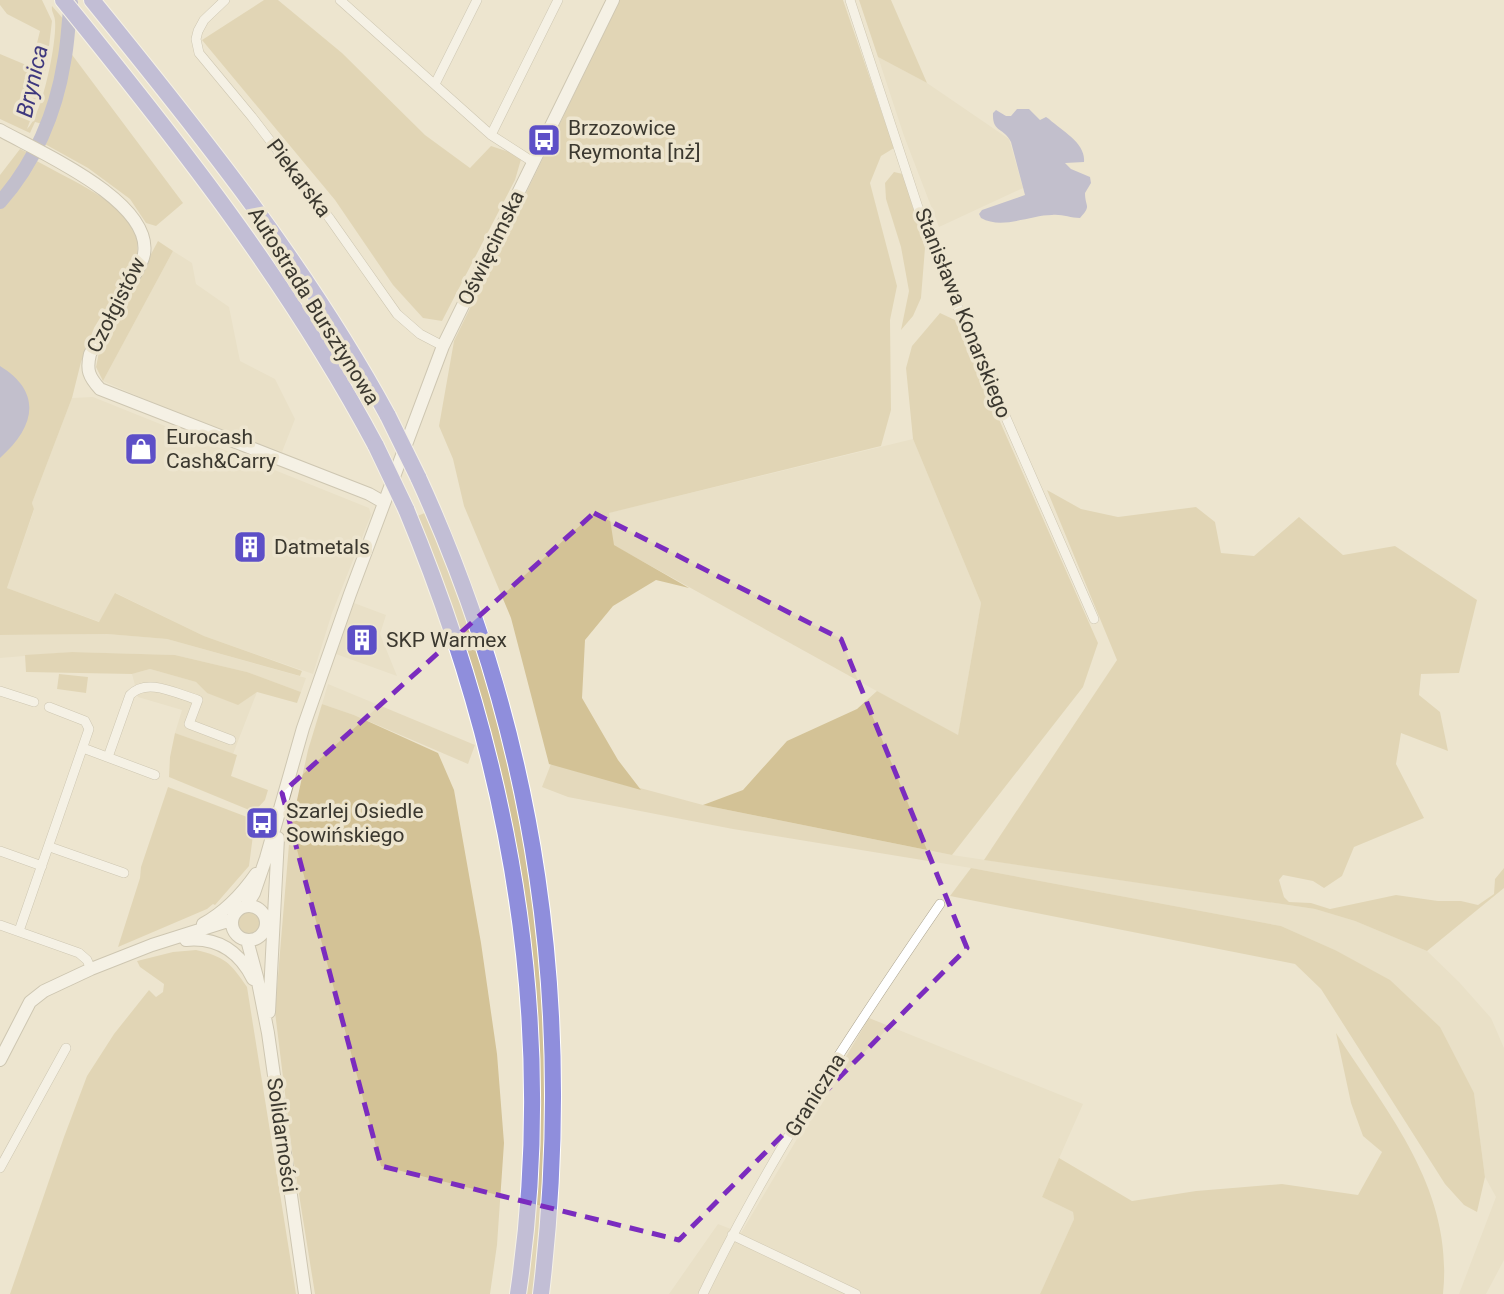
<svg xmlns="http://www.w3.org/2000/svg" width="1504" height="1294" font-family="Roboto,sans-serif">
<rect width="100%" height="100%" fill="#ede5cf"/>
<!-- built -->
<path fill="#e4d9bc" d="M 878,57 L 927,83 L 1009,139 L 1023,188 L 939,227 L 904,136 Z
M 173,251 L 192,263 L 196,284 L 229,307 L 240,361 L 275,379 L 295,419 L 282,452 L 177,413 L 103,381 Z
M 93,397 L 369,508 L 371,515 L 332,613 L 313,674 L 204,636 L 116,593 L 100,622 L 7,588 L 34,510 L 32,503 L 72,398 Z
M 913,439 L 981,603 L 958,736 L 613,545 L 608,513 Z
M 354,603 L 386,615 L 380,634 L 397,676 L 336,654 Z
M 107,634 L 167,639 L 306,678 L 301,692 L 247,672 L 175,655 L 72,652 L 0,658 L 0,635 Z
M 150,669 L 196,682 L 207,693 L 257,692 L 233,754 L 175,733 L 182,710 L 138,697 L 132,674 Z
M 328,684 L 475,745 L 468,764 L 354,715 L 322,704 Z
M 551,764 L 703,805 L 952,855 L 1315,909 L 1355,921 L 1427,951 L 1459,982 L 1491,1018 L 1504,1048 L 1504,1260 L 1486,1294 L 1459,1294 L 1496,1197 L 1485,1177 L 1474,1093 L 1335,950 L 1281,926 L 971,868 L 733,829 L 568,797 L 542,787 Z
M 869,1018 L 1083,1104 L 1042,1197 L 1073,1212 L 1074,1219 L 1040,1294 L 669,1294 L 718,1224 L 741,1233 Z"/>
<!-- green -->
<path fill="#d3c296" d="M 0,0 L 42,0 L 52,21 L 47,63 L 39,97 L 27,129 C 42,116 57,42 55,21 C 55,15 51,12 52,6 L 66,22 L 61,61 L 43,124 L 35,122 L 30,133 L 0,119 L 0,54 L 31,67 L 40,31 L 7,14 L 0,5 Z
M 264,0 L 278,0 L 342,53 L 425,135 L 470,168 L 491,146 L 522,156 L 515,180 L 442,321 L 423,318 L 393,285 L 335,200 L 202,40 Z
M 620,0 L 843,0 L 894,148 L 881,156 L 870,183 L 897,286 L 890,320 L 891,410 L 881,446 L 609,513 L 614,545 L 689,588 L 656,580 L 613,606 L 585,640 L 582,698 L 618,760 L 641,790 L 549,764 L 511,618 L 464,506 L 453,459 L 439,426 L 454,341 Z
M 859,0 L 891,0 L 927,83 L 878,57 Z
M 70,52 L 183,203 L 156,226 L 146,223 L 130,199 L 88,168 L 43,143 L 54,121 Z
M 20,149 L 28,153 L 0,195 L 0,175 Z
M 33,159 C 61,175 116,199 133,225 C 138,234 138,247 137,257 L 94,328 L 81,362 L 72,398 L 32,503 L 34,509 L 7,588 L 99,622 L 115,593 L 204,636 L 302,671 L 300,676 L 167,639 L 107,634 L 0,635 L 0,207 L 10,196 Z
M 894,172 L 903,174 L 925,248 L 921,298 L 913,316 L 901,330 L 909,291 L 901,247 L 886,199 L 885,183 Z
M 158,241 L 173,251 L 103,381 L 96,367 L 99,352 Z
M 940,313 L 955,320 L 1098,643 L 1083,687 L 952,855 L 703,805 L 743,790 L 787,741 L 857,709 L 877,691 L 958,735 L 981,603 L 913,439 L 906,368 L 912,346 Z
M 1047,490 L 1081,509 L 1118,517 L 1196,507 L 1215,522 L 1221,553 L 1254,556 L 1299,517 L 1343,555 L 1395,546 L 1477,600 L 1459,673 L 1421,674 L 1419,695 L 1440,712 L 1448,751 L 1401,733 L 1396,764 L 1424,818 L 1354,847 L 1342,876 L 1324,888 L 1313,881 L 1283,875 L 1279,880 L 1284,897 L 1289,902 L 1311,903 L 1330,909 L 1396,895 L 1438,901 L 1461,901 L 1478,905 L 1494,894 L 1495,879 L 1504,868 L 1504,888 L 1427,951 L 1355,921 L 1315,909 L 984,860 L 1117,660 Z
M 427,512 L 466,611 L 514,778 L 539,926 L 549,1122 L 535,1294 L 523,1294 L 531,1227 L 517,863 L 415,517 Z
M 72,652 L 175,655 L 247,672 L 301,692 L 297,703 L 257,692 L 238,705 L 207,693 L 196,682 L 150,669 L 132,674 L 26,672 L 25,655 Z
M 59,674 L 88,677 L 86,693 L 57,689 Z
M 322,704 L 354,715 L 438,753 L 454,790 L 481,943 L 497,1054 L 504,1143 L 497,1245 L 490,1294 L 315,1294 L 292,1151 L 275,1012 L 290,832 L 308,750 Z
M 175,733 L 237,755 L 231,776 L 268,790 L 265,800 L 254,812 L 169,777 L 170,757 Z
M 168,787 L 255,820 L 249,866 L 215,905 L 213,904 L 207,909 L 118,947 L 140,878 L 141,867 Z
M 971,868 L 1281,926 L 1335,950 L 1390,980 L 1440,1027 L 1474,1093 L 1485,1177 L 1477,1212 L 1464,1205 L 1445,1184 L 1321,989 L 1295,964 L 950,896 Z
M238 923a11 11 0 1 1 22 0a11 11 0 1 1-22 0Z
M 196,950 C 225,957 230,962 247,987 L 296,1294 L 10,1294 L 64,1137 L 87,1076 L 114,1034 L 149,990 L 156,997 L 163,992 L 164,984 L 140,967 L 137,961 L 173,952 Z
M 1336,1033 C 1389,1115 1454,1190 1443,1294 L 1040,1294 L 1074,1219 L 1073,1212 L 1042,1197 L 1059,1158 L 1132,1201 L 1196,1191 L 1282,1184 L 1358,1195 L 1382,1152 L 1363,1136 L 1351,1103 Z"/>
<!-- water -->
<path fill="#8f90c8" d="M 1017,109 L 1029,109 L 1040,120 L 1046,117 L 1049,119 C 1062,131 1086,143 1084,162 L 1065,163 L 1071,169 L 1090,177 L 1091,183 L 1085,193 C 1085,207 1092,205 1080,218 C 1070,218 1062,214 1052,215 C 1030,215 1002,230 981,218 L 979,214 L 982,210 L 1025,195 L 1011,142 C 1004,127 992,133 993,113 L 996,110 L 1006,116 L 1011,116 Z
M 0,366 C 44,393 34,428 0,458 Z"/>
<g fill="none" stroke-linecap="round" stroke-linejoin="round">
<!-- river -->
<path stroke="#8f90c8" stroke-width="14" d="M 0,202 C 34,164 56,113 64,62 C 68,43 68,23 71,3"/>
<defs>
<path id="street" d="M 225,0 L 204,20 L 198,31 L 196,39 L 199,53 L 252,117 L 330,219 L 397,314 L 420,334 L 443,346
M 340,0 L 491,135 L 533,162
M 850,0 L 930,244 L 1094,619
M 435,84 L 477,0
M 491,135 L 558,0
M 0,691 L 34,702
M 83,748 L 155,775
M 108,757 L 130,695 C 147,677 177,694 198,700 L 189,724 L 231,740
M 50,847 L 124,873
M 0,851 L 42,866
M 0,925 L 79,953 L 87,960 L 91,969
M 19,931 L 89,729 L 85,721 L 49,707
M 0,1168 L 66,1048
M 732,1235 L 856,1294
M 703,1294 C 769,1157 854,1029 940,904"/>
<path id="secondary" d="M 0,130 C 39,152 153,201 144,254 C 142,266 133,277 127,288 C 115,310 102,332 90,354 C 86,370 89,377 100,389 L 369,494 L 383,502
M232 923a17 17 0 1 1 34 0a17 17 0 1 1-34 0Z
M 246,906 L 254,893 L 266,858 L 303,728 L 350,594 L 443,346 L 613,0
M 203,924 C 225,912 242,894 256,874
M 186,940 C 217,937 239,951 253,979
M 247,940 L 257,977 L 268,1033 L 305,1294
M 269,1012 L 278,838
M 0,1060 L 30,1002 L 44,991 L 91,969 L 152,945 L 231,920"/>
<path id="highway" d="M 63,0 C 180,144 288,281 376,446
M 92,0 C 200,133 306,265 388,416
M 418,477 C 538,739 575,1009 541,1294
M 406,509 C 510,759 558,1024 518,1294"/>
</defs>
<!-- street casing -->
<use href="#street" stroke="#a9a18d" stroke-width="10"/>
<!-- secondary casing -->
<use href="#secondary" stroke="#a9a18d" stroke-width="14"/>
<!-- highway casing -->
<use href="#highway" stroke="#fff" stroke-width="18"/>
<!-- street -->
<use href="#street" stroke="#fff" stroke-width="9"/>
<!-- secondary -->
<use href="#secondary" stroke="#fff" stroke-width="12"/>
<!-- highway -->
<use href="#highway" stroke="#8f8edc" stroke-width="16"/>
<defs>
<path id="highway-bridge" d="M 388,416 L 418,477
M 376,446 L 406,509"/>
</defs>
<!-- highway-bridge casing -->
<use href="#highway-bridge" stroke="#fff" stroke-width="18" stroke-linecap="butt"/>
<!-- highway-bridge -->
<use href="#highway-bridge" stroke="#8f8edc" stroke-width="16"/>
</g>
<!-- marked area -->
<path d="M0 0H1504V1294H0ZM 594,513 L 841,639 L 967,948 L 679,1240 L 381,1166 L 282,793 Z" fill="#ede5cf" fill-opacity=".55" fill-rule="evenodd"/>
<path fill="none" stroke="#7b2cbf" stroke-width="5" stroke-dasharray="14 9" stroke-linejoin="round" d="M 594,513 L 841,639 L 967,948 L 679,1240 L 381,1166 L 282,793 Z"/>
<!-- icons -->
<defs>
<symbol id="bus-square" viewBox="-11 -11 22 22"><rect x="-9" y="-9" width="18" height="18" rx="4" fill="#5d4fc7" stroke="#ede5cf"/><path d="M-5-6H5V4H4V6H2V4H-2V6H-4V4H-5ZM-3.5-4V0h7V-4ZM-3.5 1.2v1.5H-2V1.2ZM2 1.2v1.5H3.5V1.2Z" fill="#fff"/></symbol>
<symbol id="shop-square" viewBox="-11 -11 22 22"><rect x="-9" y="-9" width="18" height="18" rx="4" fill="#5d4fc7" stroke="#ede5cf"/><path d="M-5-2.5h2.3a2.7 3.5 0 0 1 5.4 0H5L5.5 6h-11ZM-1.5-2.5h3a1.5 2.3 0 0 0-3 0Z" fill="#fff"/></symbol>
<symbol id="building-square" viewBox="-11 -11 22 22"><rect x="-9" y="-9" width="18" height="18" rx="4" fill="#5d4fc7" stroke="#ede5cf"/><path d="M-4-6H4V6H1V3H-1V6H-4ZM-2.5-4.3h1.7v1.8h-1.7ZM.8-4.3h1.7v1.8H.8ZM-2.5-1h1.7V.8h-1.7ZM.8-1h1.7V.8H.8Z" fill="#fff"/></symbol>
</defs>
<g fill-rule="evenodd">
<use href="#bus-square" x="525" y="121" width="38" height="38"/>
<use href="#shop-square" x="122" y="430" width="38" height="38"/>
<use href="#building-square" x="231" y="528" width="38" height="38"/>
<use href="#building-square" x="343" y="621" width="38" height="38"/>
<use href="#bus-square" x="243" y="804" width="38" height="38"/>
</g>
<g text-anchor="middle" stroke-width="7" stroke-linejoin="round" paint-order="stroke">
<!-- poi labels -->
<g font-size="21" fill="#3b382f" stroke="#ede5cf" text-anchor="start">
<text x="568" y="135">Brzozowice<tspan x="568" dy="24">Reymonta [nż]</tspan></text>
<text x="166" y="444">Eurocash<tspan x="166" dy="24">Cash&amp;Carry</tspan></text>
<text x="274" y="554">Datmetals</text>
<text x="386" y="647">SKP Warmex</text>
<text x="286" y="818">Szarlej Osiedle<tspan x="286" dy="24">Sowińskiego</tspan></text>
</g>
<!-- street labels -->
<g font-size="21" fill="#3b382f" stroke="#ede5cf">
<text transform="translate(299 178) rotate(53)" y="7">Piekarska</text>
<text transform="translate(491 248) rotate(-64)" y="7">Oświęcimska</text>
<text transform="translate(116 305) rotate(-63)" y="7">Czołgistów</text>
<text transform="translate(314 306) rotate(58)" y="7">Autostrada Bursztynowa</text>
<text transform="translate(963 313) rotate(68)" y="7">Stanisława Konarskiego</text>
<text transform="translate(815 1095) rotate(-58)" y="7">Graniczna</text>
<text transform="translate(282 1135) rotate(82)" y="7">Solidarności</text>
</g>
<!-- water labels -->
<g font-size="23" font-style="italic" fill="#3e387e" stroke="#ede5cf">
<text transform="translate(32 81) rotate(-77)" y="8">Brynica</text>
</g>
</g>
</svg>
